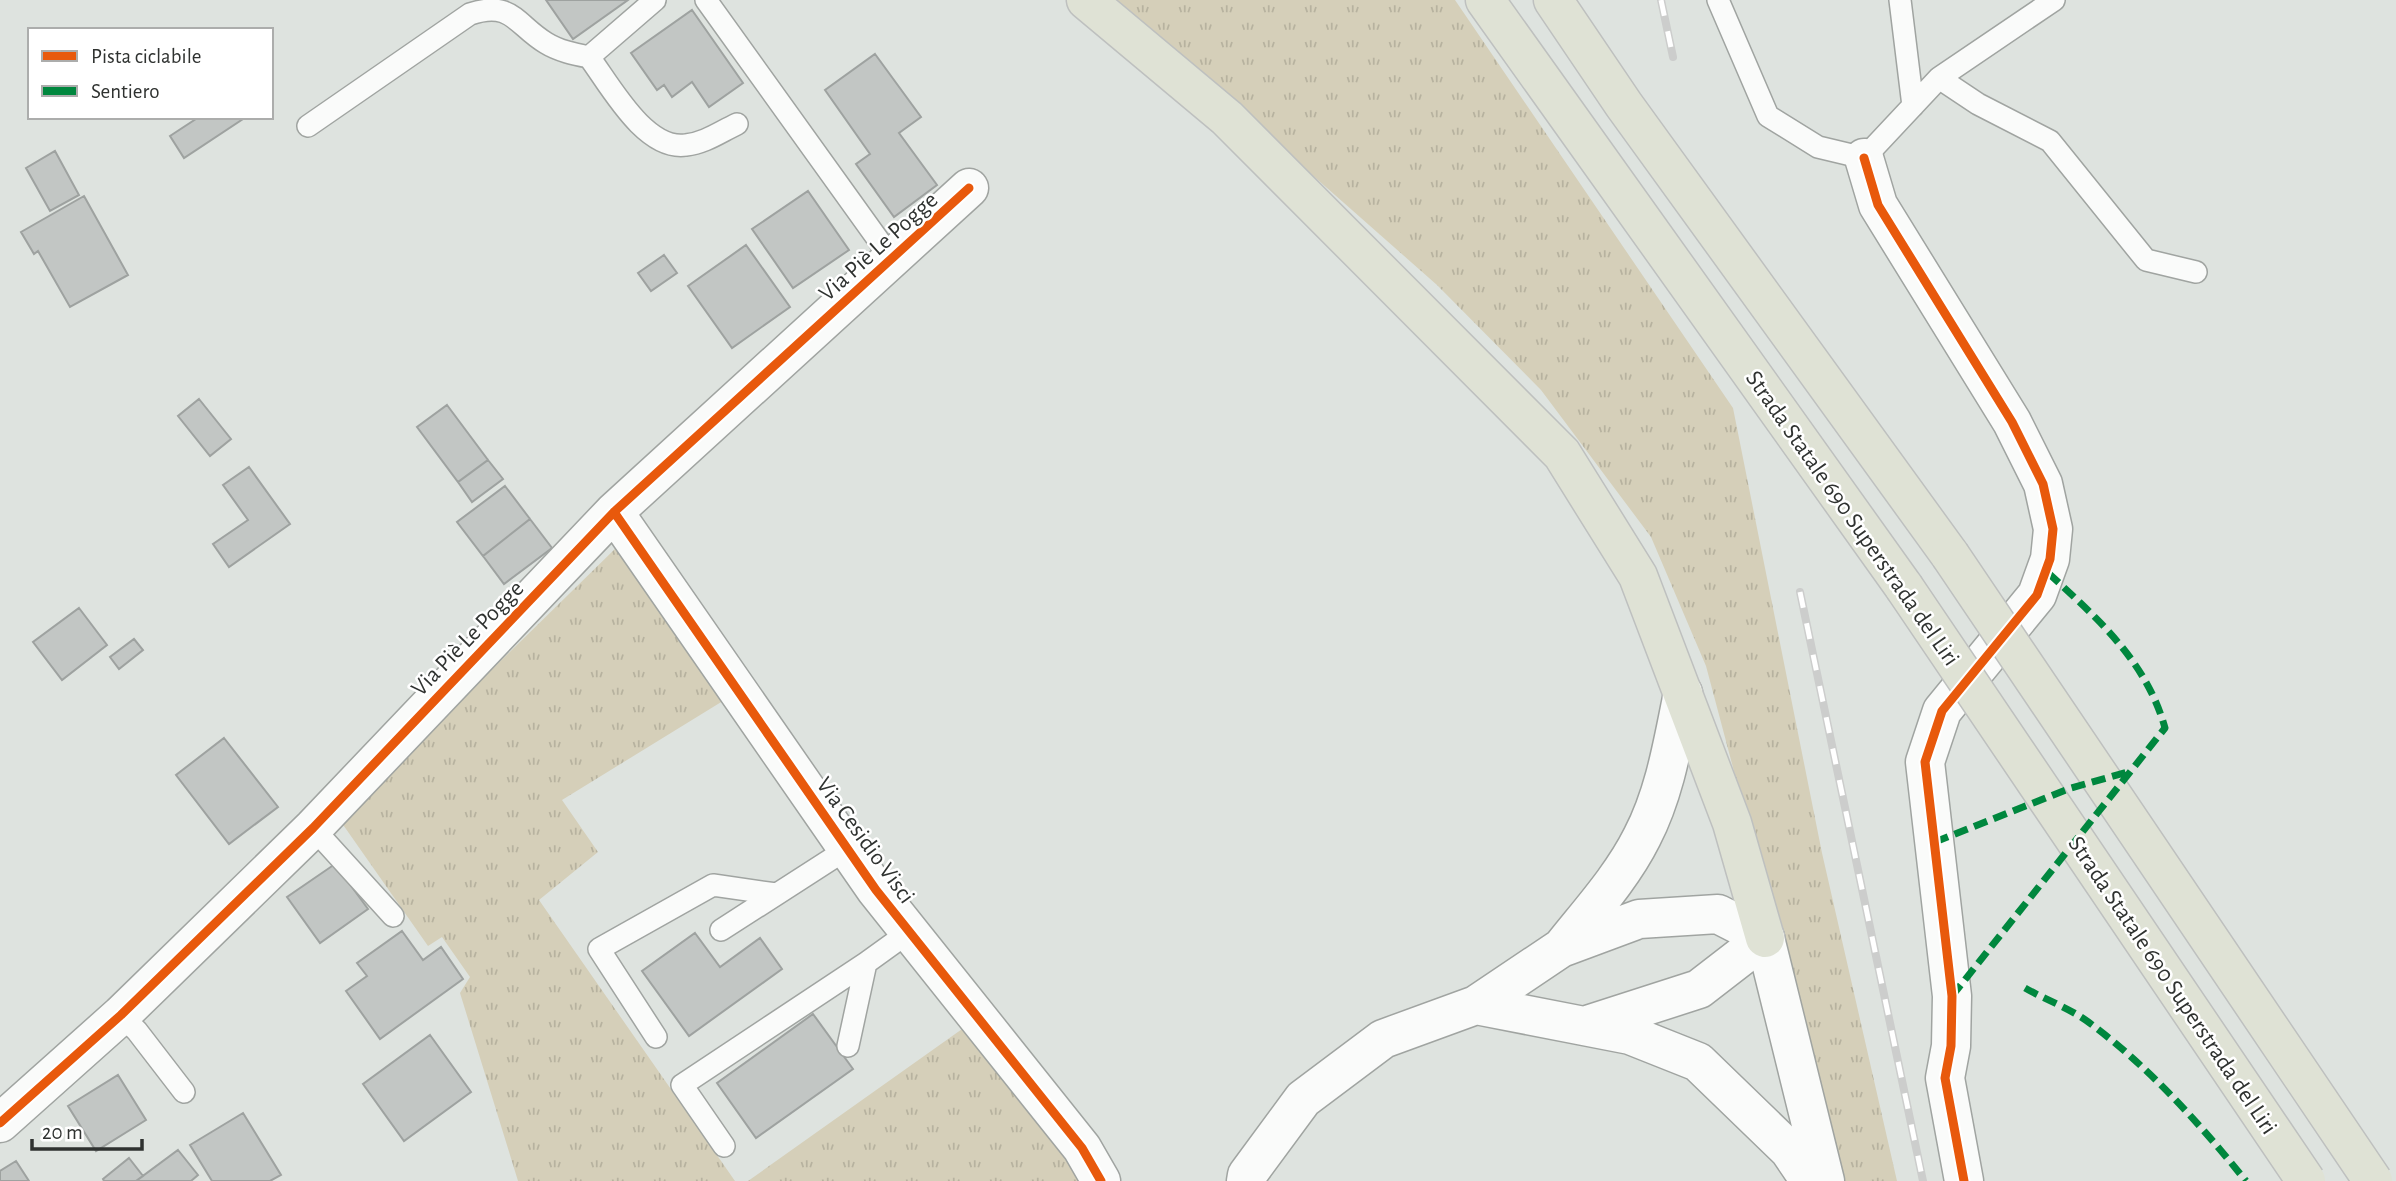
<svg xmlns="http://www.w3.org/2000/svg" width="2396" height="1181" font-family="'Alegreya Sans',sans-serif">
<defs>
<pattern id="grass-tufts" width="24" height="20" patternUnits="userSpaceOnUse" patternTransform="scale(1.75)"><rect width="24" height="20" fill="#d5cfb9"/><path d="M3 7l-1-3M5 7V3M7 7l1-3M15 17l-1-3M17 17v-4M19 17l1-3" fill="none" stroke="#b7b29f"/></pattern>
</defs>
<rect width="100%" height="100%" fill="#dee3df"/>
<!-- grass -->
<path fill="url(#grass-tufts)" d="M 1114,0 L 1455,0 L 1733,408 L 1822,853 L 1897,1181 L 1843,1181 L 1706,666 L 1651,537 L 1541,390 L 1437,285 Z
M 618,546 L 731,696 L 562,800 L 598,852 L 539,900 L 735,1181 L 518,1181 L 460,993 L 470,977 L 442,937 L 428,946 L 339,819 Z
M 972,1022 L 1087,1181 L 748,1181 Z"/>
<!-- building -->
<path fill="#c2c6c4" stroke="#9ea2a0" stroke-width="2" d="M 546,0 L 628,0 L 573,39 Z
M 692,10 L 743,83 L 709,107 L 692,82 L 672,97 L 664,85 L 657,90 L 631,53 Z
M 875,54 L 921,117 L 899,133 L 937,185 L 894,217 L 856,164 L 870,154 L 825,90 Z
M 199,117 L 246,117 L 184,158 L 170,136 Z
M 55,151 L 79,195 L 50,211 L 26,168 Z
M 808,191 L 849,250 L 793,288 L 752,229 Z
M 84,196 L 128,275 L 70,307 L 38,251 L 34,254 L 21,232 Z
M 746,245 L 790,307 L 732,348 L 688,286 Z
M 664,255 L 677,273 L 651,291 L 638,273 Z
M 199,399 L 231,439 L 210,456 L 178,416 Z
M 447,405 L 488,460 L 458,482 L 417,427 Z
M 488,460 L 503,479 L 472,502 L 458,482 Z
M 249,467 L 290,524 L 229,567 L 213,544 L 248,520 L 223,485 Z
M 505,486 L 530,519 L 483,556 L 457,522 Z
M 530,519 L 552,548 L 504,584 L 483,556 Z
M 79,608 L 107,645 L 62,680 L 33,642 Z
M 134,639 L 143,650 L 119,669 L 110,657 Z
M 224,738 L 278,807 L 229,844 L 176,775 Z
M 335,864 L 368,909 L 320,943 L 287,897 Z
M 402,931 L 423,960 L 441,947 L 463,979 L 380,1039 L 346,991 L 367,976 L 357,963 Z
M 695,933 L 720,967 L 760,938 L 782,969 L 689,1036 L 642,971 Z
M 813,1014 L 853,1069 L 756,1138 L 717,1083 Z
M 430,1035 L 471,1092 L 404,1141 L 363,1084 Z
M 118,1075 L 146,1120 L 96,1151 L 68,1106 Z
M 243,1113 L 281,1175 L 270,1181 L 212,1181 L 190,1145 Z
M 178,1150 L 198,1175 L 191,1181 L 136,1181 Z
M 129,1158 L 143,1176 L 136,1181 L 104,1181 L 103,1179 Z
M 16,1161 L 29,1181 L 0,1181 L 0,1171 Z"/>
<g fill="none" stroke-linecap="round" stroke-linejoin="round">
<defs>
<path id="service" d="M 706,0 L 892,259
M 1718,0 L 1768,116 L 1818,147 L 1864,158 L 1939,78 L 1978,104 L 2050,141 L 2146,260 L 2196,272
M 1900,0 L 1913,106
M 589,57 C 610,85 645,151 686,145 C 705,143 720,132 737,124
M 1939,78 L 2054,0
M 308,126 L 470,14 C 512,0 516,25 546,43 C 559,51 574,54 589,57 L 655,0
M 313,828 L 393,916
M 721,930 L 833,858 L 845,846
M 121,1015 L 137,1031 L 184,1092
M 656,1037 L 599,949 L 713,885 L 776,894
M 848,1046 L 866,963 L 909,932
M 724,1146 L 682,1085 L 866,963"/>
<path id="minor" d="M 1864,158 L 1878,205 L 2012,422 L 2043,484 L 2053,529 L 2050,559 L 2037,595 L 1942,711 L 1925,762 L 1952,996 L 1951,1046 L 1945,1078 L 1964,1181
M 614,512 L 876,890 L 1082,1148 L 1101,1181
M 0,1123 L 121,1015 L 313,828 L 614,512 L 969,188"/>
<path id="tertiary" d="M 1563,946 C 1590,912 1622,877 1642,837 C 1665,793 1673,742 1683,693
M 1476,1005 L 1630,1035 L 1698,1062 L 1789,1150 L 1810,1181
M 1246,1181 L 1247,1175 L 1303,1099 L 1383,1039 L 1476,1005 L 1561,948 L 1639,919 L 1718,914 L 1765,938 L 1699,989 L 1584,1026"/>
<path id="secondary" d="M 1765,938 L 1825,1181"/>
<path id="trunk" d="M 1086,0 L 1227,118 L 1562,454 L 1638,576 L 1732,823 L 1765,938
M 1485,0 L 1904,587
M 1553,0 L 1624,105 L 1950,555"/>
</defs>
<!-- service casing -->
<use href="#service" stroke="#a0a4a1" stroke-width="24"/>
<!-- minor casing -->
<use href="#minor" stroke="#a0a4a1" stroke-width="41"/>
<!-- tertiary casing -->
<use href="#tertiary" stroke="#a0a4a1" stroke-width="41"/>
<!-- secondary casing -->
<use href="#secondary" stroke="#a0a4a1" stroke-width="41"/>
<!-- trunk casing -->
<use href="#trunk" stroke="#bec0bf" stroke-width="41"/>
<!-- service -->
<use href="#service" stroke="#fafbfa" stroke-width="21"/>
<!-- minor -->
<use href="#minor" stroke="#fafbfa" stroke-width="38"/>
<!-- tertiary -->
<use href="#tertiary" stroke="#fafbfa" stroke-width="38"/>
<!-- secondary -->
<use href="#secondary" stroke="#fafbfa" stroke-width="38"/>
<!-- trunk -->
<use href="#trunk" stroke="#dfe2d5" stroke-width="38"/>
<defs>
<path id="rail" d="M 1661,0 L 1673,57
M 1800,592 L 1923,1181"/>
</defs>
<!-- rail casing -->
<use href="#rail" stroke="#cccdcc" stroke-width="8"/>
<!-- rail -->
<use href="#rail" stroke="#fff" stroke-width="5" stroke-dasharray="16" stroke-linecap="butt"/>
<defs>
<path id="trunk-bridge" d="M 1950,555 L 2373,1181
M 1904,587 L 2306,1181"/>
</defs>
<!-- trunk-bridge casing -->
<use href="#trunk-bridge" stroke="#bec0bf" stroke-width="41" stroke-linecap="butt"/>
<!-- trunk-bridge -->
<use href="#trunk-bridge" stroke="#dfe2d5" stroke-width="38"/>
<!-- quiet -->
<path stroke="#00873e" stroke-width="7" stroke-dasharray="14 7" stroke-linecap="butt" d="M 1935,842 L 2071,788 L 2131,771
M 2025,988 C 2046,1000 2072,1009 2091,1024 C 2150,1068 2200,1124 2246,1181
M 1952,996 L 2165,728 C 2146,660 2096,617 2046,571"/>
<defs>
<path id="cycleway" d="M 1864,158 L 1878,205 L 2012,422 L 2043,484 L 2053,529 L 2050,559 L 2037,595 L 1942,711 L 1925,762 L 1952,996 L 1951,1046 L 1945,1078 L 1964,1181
M 614,512 L 876,890 L 1082,1148 L 1101,1181
M 0,1123 L 121,1015 L 313,828 L 614,512 L 969,188"/>
</defs>
<!-- cycleway casing -->
<use href="#cycleway" stroke="#fff" stroke-width="13"/>
<!-- cycleway -->
<use href="#cycleway" stroke="#e8590c" stroke-width="9"/>
</g>
<g text-anchor="middle" stroke-width="5" stroke-linejoin="round" paint-order="stroke">
<!-- street labels -->
<g font-size="24" fill="#2f3230" stroke="#fff">
<text transform="translate(878 246) rotate(-42)" y="8">Via Piè Le Pogge</text>
<text transform="translate(1853 518) rotate(55)" y="8">Strada Statale 690 Superstrada del Liri</text>
<text transform="translate(467 638) rotate(-46)" y="8">Via Piè Le Pogge</text>
<text transform="translate(866 840) rotate(54)" y="8">Via Cesidio Visci</text>
<text transform="translate(2173 985) rotate(56)" y="8">Strada Statale 690 Superstrada del Liri</text>
</g>
</g>
<!-- legend -->
<rect x="28" y="28" width="245" height="91" fill="#ffffff" stroke="#acadac" stroke-width="2"/>
<rect x="42" y="51" width="35" height="10" fill="#e8590c" stroke="#acadac" stroke-width="2"/>
<text x="91" y="63" font-size="21" fill="#2f3230">Pista ciclabile</text>
<rect x="42" y="86" width="35" height="10" fill="#00873e" stroke="#acadac" stroke-width="2"/>
<text x="91" y="98" font-size="21" fill="#2f3230">Sentiero</text>
<!-- scale -->
<path d="M32 1139v10h110v-10" fill="none" stroke="#2f3230" stroke-width="3.5"/>
<text x="42" y="1139" font-size="21" fill="#2f3230" stroke="#ffffff" stroke-width="5" paint-order="stroke">20 m</text>
</svg>
